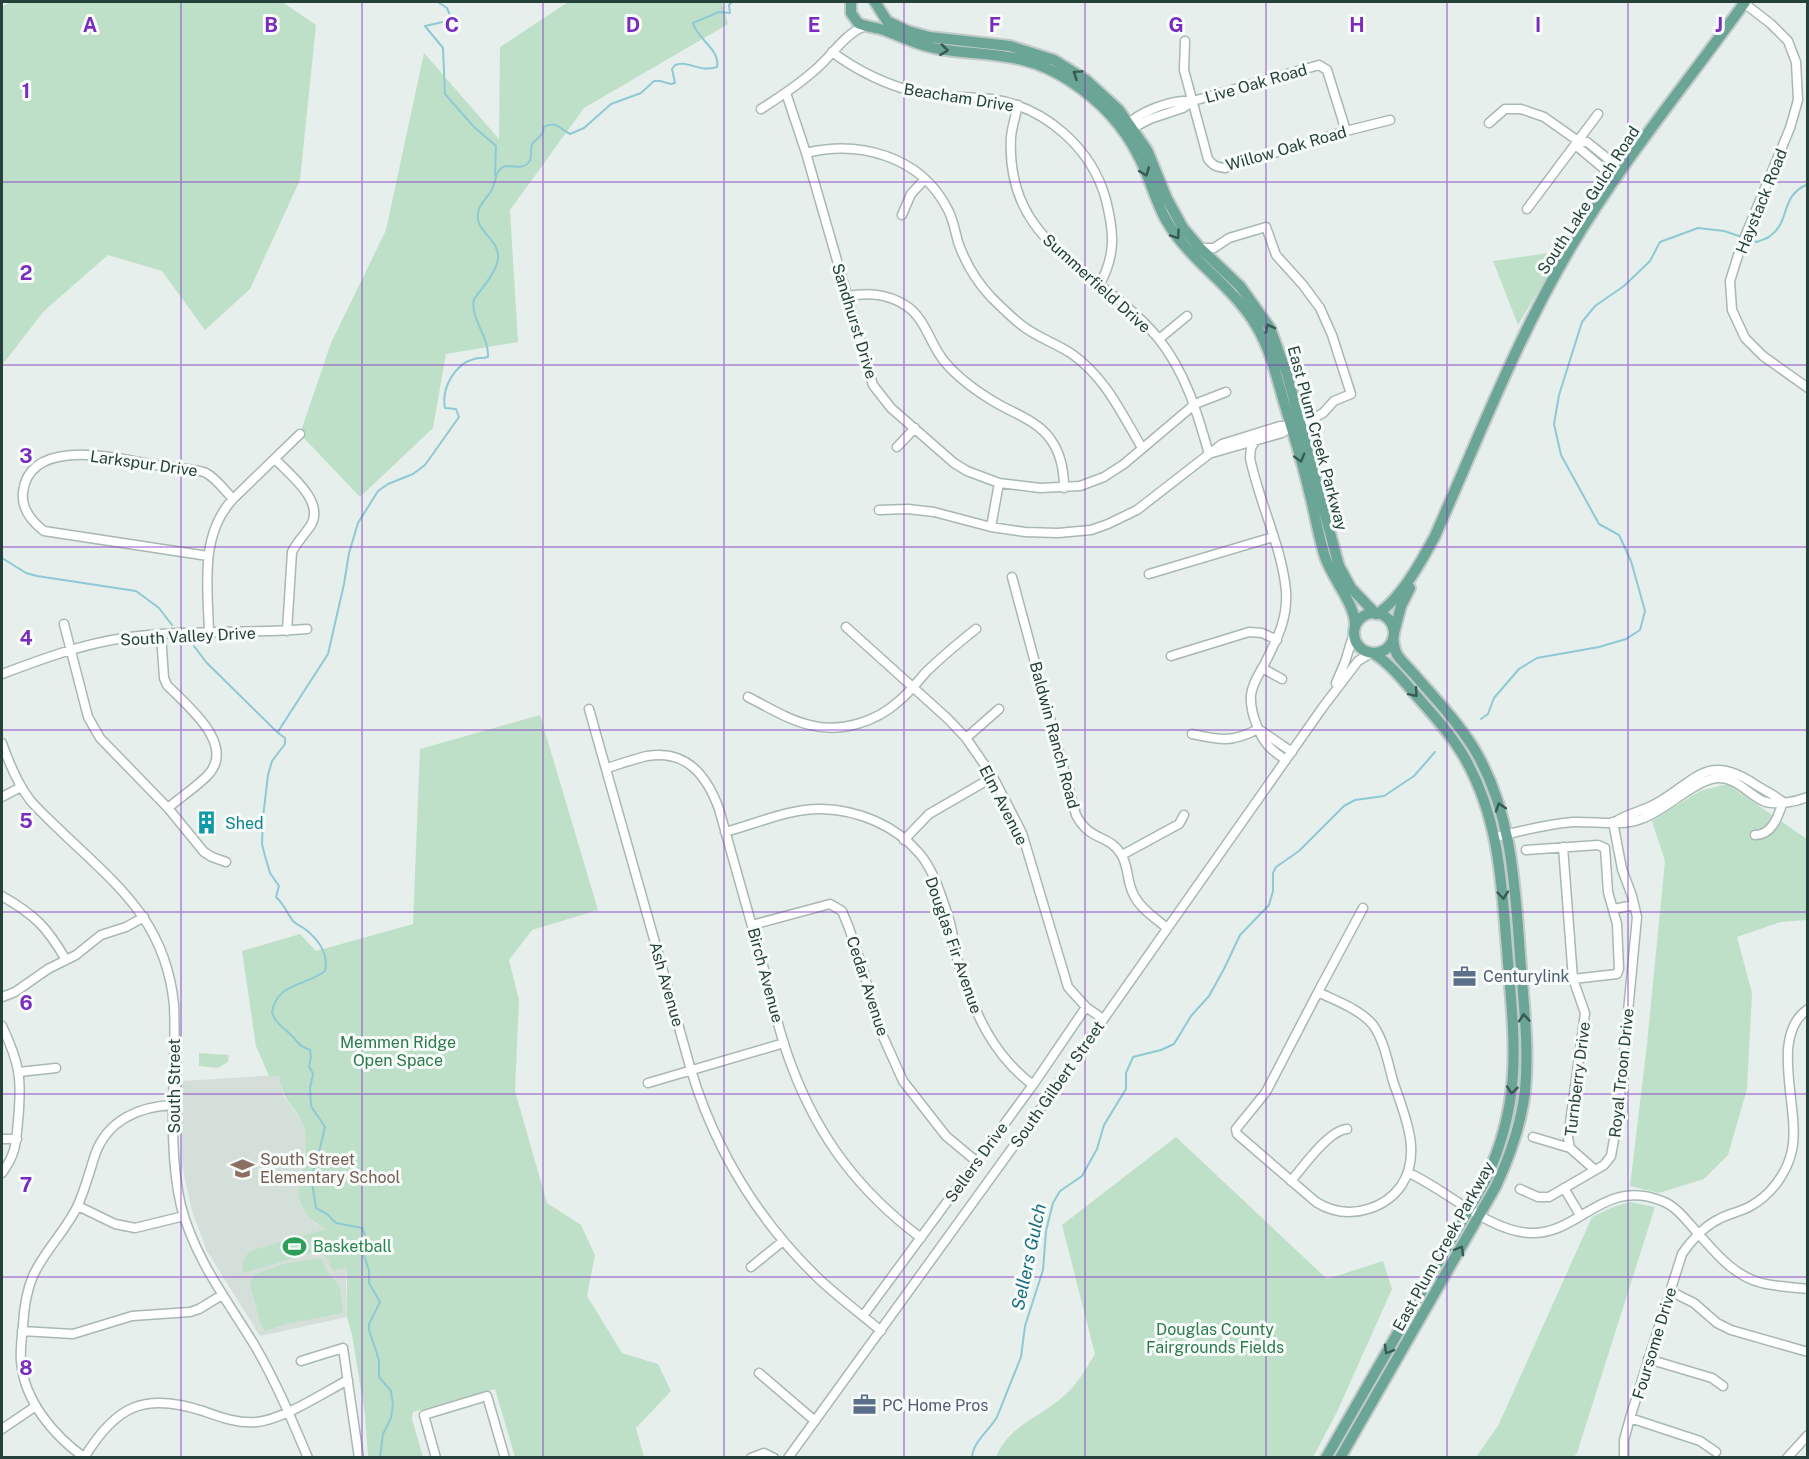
<svg xmlns="http://www.w3.org/2000/svg" width="1809" height="1459" font-family="'Public Sans',sans-serif">
<rect width="100%" height="100%" fill="#e6efeb"/>
<!-- built -->
<path fill="#d4dfda" d="M 279,1075 L 283,1095 L 304,1125 L 305,1132 L 306,1140 L 298,1194 L 300,1202 L 306,1213 L 316,1224 L 327,1229 L 347,1268 L 346,1281 L 347,1317 L 260,1336 L 207,1251 L 192,1211 L 182,1165 L 182,1081 Z"/>
<!-- green -->
<path fill="#bfe0c8" d="M 10,2 L 282,2 L 316,25 L 300,180 L 250,289 L 205,330 L 162,271 L 108,255 L 44,311 L 2,365 L 2,7 Z
M 568,2 L 722,2 L 728,24 L 584,108 L 510,210 L 518,342 L 446,354 L 433,428 L 360,497 L 300,434 L 331,343 L 386,230 L 424,53 L 499,139 L 500,47 Z
M 1562,251 L 1518,325 L 1493,261 Z
M 540,715 L 598,910 L 532,930 L 509,960 L 519,1000 L 515,1091 L 547,1203 L 581,1225 L 595,1255 L 587,1296 L 622,1353 L 658,1364 L 671,1391 L 636,1428 L 644,1457 L 515,1457 L 495,1389 L 413,1412 L 412,1419 L 423,1457 L 368,1457 L 365,1414 L 352,1335 L 347,1317 L 347,1268 L 333,1271 L 326,1256 L 315,1252 L 243,1273 C 241,1263 244,1255 253,1250 L 326,1229 C 311,1222 301,1210 298,1194 C 301,1177 309,1143 304,1127 C 297,1107 282,1102 279,1076 L 269,1076 L 256,1046 L 242,951 L 300,934 L 316,951 L 413,924 L 420,749 Z
M 1727,784 L 1807,839 L 1807,920 L 1781,922 L 1737,937 L 1752,993 L 1747,1089 L 1728,1155 L 1704,1179 L 1659,1193 L 1630,1186 L 1647,1044 L 1665,861 L 1652,821 L 1700,791 Z
M 199,1053 L 229,1055 L 228,1062 L 218,1068 L 199,1066 Z
M 1176,1137 L 1327,1279 L 1383,1261 L 1392,1289 L 1337,1412 L 1313,1457 L 996,1457 C 1009,1425 1041,1417 1065,1395 C 1078,1383 1086,1369 1095,1354 L 1062,1225 Z
M 1630,1202 L 1655,1207 L 1577,1453 L 1574,1457 L 1476,1457 L 1498,1426 L 1592,1217 L 1613,1207 Z
M 321,1258 L 326,1270 L 340,1287 L 343,1313 L 286,1324 L 265,1331 L 260,1323 L 250,1283 L 255,1274 L 287,1263 Z"/>
<g fill="none" stroke-linecap="round" stroke-linejoin="round">
<!-- stream -->
<path stroke="#8ec9d4" stroke-width="2" d="M 438,2 L 447,8 L 452,20 L 425,26 L 443,48 L 445,94 L 474,127 L 496,146 L 495,175
M 2,558 L 26,573 L 37,576 L 136,591 L 159,608 L 172,625
M 194,646 L 206,662 L 277,732
M 1481,719 L 1488,714 L 1494,698 L 1519,669 L 1537,658 L 1599,647 L 1626,639 L 1640,630 L 1645,611 L 1631,561 L 1619,535 L 1599,524 L 1561,455 L 1554,424 L 1559,395 L 1582,322 L 1595,306 L 1624,286 L 1650,261 L 1660,242 L 1698,228 L 1724,231 L 1757,242 C 1761,240 1767,239 1770,236 C 1791,222 1779,196 1808,184
M 380,1458 L 383,1434 L 391,1418 L 393,1405 L 391,1391 L 379,1377 L 379,1360 L 369,1330 L 369,1324 L 380,1302 L 369,1283 L 369,1270 L 364,1256 L 366,1237 L 362,1228 L 336,1223 L 327,1214 L 316,1208 L 311,1176 L 317,1161 L 325,1127 L 311,1106 L 310,1088 L 313,1074 L 309,1066 L 311,1057 L 310,1050 C 299,1046 298,1042 291,1035 C 283,1027 275,1023 272,1012 C 277,983 306,986 325,971 C 329,953 319,940 305,929 C 301,926 297,925 293,921 C 287,913 284,904 276,897 L 279,886 L 270,873 L 265,856 L 262,844 L 263,817 L 268,775 L 272,761 L 285,744 L 285,738 L 278,733 L 279,730 L 328,654 L 344,584 L 349,553 L 358,523 L 378,491 L 388,484 L 413,474 L 425,465 L 459,417 L 456,409 L 445,408 C 441,388 455,364 474,359 C 479,357 483,359 488,357 C 489,335 470,320 474,299 C 482,288 496,273 498,259 C 500,237 471,231 479,209 C 482,201 489,196 492,189 C 497,180 494,171 505,166 C 513,166 526,170 530,160 C 532,155 530,149 532,144 L 542,134 L 544,127 C 556,120 560,129 570,134 L 584,128 L 611,104 L 641,93 L 654,81 L 660,81 L 671,84 L 675,83 L 672,69 L 675,65 C 691,60 697,73 717,67 C 721,50 697,39 693,23 L 719,12 L 730,13 L 729,5 L 732,2
M 972,1458 C 973,1441 989,1431 997,1417 L 1021,1357 L 1025,1326 L 1043,1270 L 1046,1231 L 1053,1203 L 1060,1191 L 1082,1176 L 1097,1149 L 1104,1125 L 1126,1089 L 1126,1073 L 1133,1057 L 1161,1050 L 1174,1044 L 1191,1016 L 1209,996 L 1224,969 L 1240,935 L 1269,905 L 1273,891 L 1273,873 L 1276,867 L 1299,851 L 1344,806 L 1355,800 L 1384,796 L 1414,776 L 1435,752"/>
<defs>
<path id="minor" d="M 1744,3 L 1771,24 L 1788,41 L 1796,62 L 1798,100 L 1790,128 L 1741,246 L 1730,281 L 1732,310 L 1745,338 L 1763,356 L 1808,388
M 1185,41 L 1184,70 L 1208,159 C 1213,166 1217,167 1225,168 L 1346,131 L 1390,120
M 832,52 C 859,72 886,85 919,93 C 943,98 967,96 992,99 C 1045,107 1092,148 1106,200 C 1114,232 1116,254 1100,284
M 786,93 L 806,153 L 873,385 L 891,408 L 954,463 L 967,471 L 999,483 L 1040,488 L 1080,486 L 1104,477 L 1124,464 L 1195,404 L 1226,392
M 1018,105 C 1016,115 1012,126 1011,137 C 1005,248 1099,267 1158,338 C 1186,373 1197,412 1209,454
M 761,109 C 780,97 798,85 815,70 C 833,55 843,35 865,26
M 1489,123 L 1505,109 L 1521,109 L 1544,117 L 1578,141 L 1587,142 L 1622,170
M 1126,128 C 1135,112 1174,99 1192,101
M 1127,131 L 1150,119 L 1183,108 L 1193,101 L 1319,65 L 1327,70 L 1346,131
M 1578,141 L 1579,148 L 1616,179
M 806,153 C 859,140 920,156 947,208 C 953,218 955,231 958,242 C 965,262 976,281 991,297 C 1001,307 1013,319 1024,327 C 1039,338 1057,344 1072,354 C 1105,377 1122,414 1142,448
M 1527,209 L 1598,114
M 902,215 L 911,194 L 925,179
M 1200,248 L 1214,248 L 1229,238 L 1266,227 L 1276,255 L 1303,285 L 1320,308 L 1332,335 L 1351,394 L 1334,401 L 1323,413 L 1314,418 L 1291,426 L 1282,433 L 1212,453
M 847,296 C 868,293 886,293 905,305 C 925,317 930,344 944,361 C 958,378 979,393 998,404 C 1016,414 1039,422 1051,440 C 1061,454 1064,471 1064,488
M 1159,339 L 1187,316
M 1255,441 L 1251,448 L 1250,458 C 1259,502 1282,547 1286,591 C 1288,620 1276,641 1264,665 C 1259,674 1252,684 1251,695 C 1250,706 1253,716 1257,726 C 1263,743 1271,750 1286,760
M 897,447 L 915,428
M 275,459 C 289,474 325,501 311,525 C 305,534 297,542 292,552 L 287,631
M 879,510 L 908,509 L 934,512 L 991,527 L 1025,532 L 1058,533 L 1091,530 L 1108,524 L 1137,510 L 1222,444 L 1280,426 L 1291,426
M 991,527 L 999,483
M 208,556 L 44,531 C 31,521 21,509 23,492 C 30,435 120,459 156,465 C 167,467 199,469 206,473 C 216,478 225,491 233,499
M 1149,574 L 1273,537
M 1012,577 L 1076,815 C 1090,842 1109,834 1121,854 C 1128,864 1127,880 1132,891 C 1138,907 1154,917 1167,928
M 64,624 L 88,717 L 100,738 L 168,808 L 204,852 L 212,857 L 226,862
M 846,627 L 947,718 L 966,738 L 993,777 L 1022,833 L 1068,987 L 1086,1007 L 1103,1019
M 209,633 C 208,588 199,535 233,499 L 300,434
M 161,634 L 164,678 L 167,685 C 186,705 238,745 207,776 C 196,787 181,797 168,808
M 1171,656 L 1249,632 L 1262,633 L 1277,640
M 1262,668 L 1282,679
M 2,674 C 42,659 82,644 124,638 C 185,629 246,634 307,629
M 1336,683 L 1345,662 L 1354,633
M 748,697 C 768,707 788,720 810,725 C 841,733 876,722 899,701 C 910,692 918,681 927,671 C 943,656 959,642 976,629
M 589,709 L 691,1070 C 715,1149 758,1220 818,1278 C 838,1297 860,1313 881,1331
M 1260,730 L 1292,752
M 1192,734 C 1220,740 1232,743 1258,729
M 966,738 L 999,709
M 2,743 C 9,763 17,783 30,800 C 41,813 54,824 66,836 C 121,888 166,924 174,1005 C 177,1071 166,1141 181,1206 C 195,1259 227,1300 255,1346 C 276,1382 292,1420 308,1458
M 607,768 C 620,764 634,759 647,756 C 687,749 707,776 719,809 C 733,859 747,908 761,958 C 771,994 778,1032 792,1067 C 819,1139 860,1192 921,1238
M 2,797 L 21,787
M 1615,822 C 1628,813 1644,811 1657,803 C 1697,780 1708,752 1756,785 C 1765,791 1775,795 1783,802
M 725,832 C 756,824 790,808 822,809 C 858,810 895,825 919,853 C 934,870 942,898 949,919 C 954,936 955,955 961,972 C 976,1016 995,1057 1033,1085
M 1755,835 C 1772,835 1778,817 1783,802
M 1496,837 C 1520,831 1547,824 1573,822 C 1595,821 1620,827 1641,819 C 1666,811 1695,779 1718,778 C 1736,777 1748,794 1763,801 C 1775,806 1795,802 1808,797
M 904,840 L 929,814 L 993,777
M 1563,847 L 1573,979 L 1585,1013 L 1568,1138 L 1570,1148 L 1595,1170
M 1526,850 L 1598,845 L 1605,848 L 1608,892 L 1617,924 L 1619,969 L 1617,974 L 1573,979
M 1122,855 L 1179,824 L 1184,815
M 2,896 C 35,915 47,927 66,960
M 1614,909 L 1634,905
M 752,925 L 830,904 L 842,911 L 849,928 L 864,973 L 876,1021 L 903,1081 L 946,1136 L 976,1161
M 1318,992 C 1336,1001 1360,1009 1373,1025 C 1384,1040 1388,1063 1393,1081 C 1404,1114 1423,1153 1401,1186 C 1393,1197 1382,1205 1368,1209 C 1349,1215 1332,1212 1316,1202 L 1237,1134 L 1236,1129 L 1266,1092 Z
M 1318,992 L 1363,908
M 2,997 L 15,992 L 48,969 L 76,955 L 101,935 L 126,927 L 144,917
M 2,1026 C 20,1064 22,1079 18,1121 C 16,1143 16,1154 2,1173
M 19,1072 L 56,1068
M 648,1083 L 784,1043
M 1533,1137 L 1570,1148
M 2,1139 L 17,1139
M 1409,1173 C 1445,1189 1490,1232 1530,1233 C 1580,1235 1603,1177 1662,1201 C 1676,1206 1686,1220 1696,1231 C 1715,1252 1733,1276 1762,1283 C 1777,1287 1793,1287 1808,1289
M 1291,1181 C 1303,1167 1329,1130 1347,1129
M 1564,1188 L 1580,1215
M 1520,1189 L 1538,1197 L 1549,1197 L 1604,1165 L 1611,1156 L 1618,1117 L 1637,917 L 1632,896 L 1622,869 L 1613,822
M 78,1206 L 115,1224 L 135,1228 L 184,1216
M 751,1267 L 783,1241
M 1670,1291 L 1694,1303 L 1717,1323 L 1731,1330 L 1808,1352
M 863,1316 L 1033,1085 L 1086,1007
M 22,1331 L 73,1334 L 132,1316 L 190,1312 L 199,1309 L 222,1295
M 1648,1359 L 1712,1378 L 1723,1386
M 301,1361 L 343,1348 L 359,1458
M 759,1373 L 815,1421
M 1630,1418 L 1700,1441 L 1716,1452
M 2,1429 L 36,1406
M 84,1458 C 116,1405 145,1392 203,1411 C 220,1417 238,1424 257,1422 C 284,1419 323,1393 348,1380
M 85,1458 C 54,1436 24,1401 21,1361 C 20,1349 22,1337 23,1325 C 24,1308 26,1292 33,1276 C 44,1251 65,1232 77,1207 C 85,1190 89,1173 95,1155 C 107,1120 140,1106 174,1105
M 436,1458 L 424,1415 L 487,1396 L 505,1458
M 751,1458 L 764,1453 L 774,1458
M 788,1458 L 1034,1118 L 1323,707 L 1358,661 L 1371,653
M 1624,1458 L 1624,1440 L 1630,1418 L 1682,1254 C 1691,1241 1705,1226 1719,1219 C 1728,1214 1739,1212 1749,1207 C 1770,1196 1787,1174 1792,1150 C 1801,1110 1768,1036 1808,1009
M 1787,1458 L 1808,1435"/>
<path id="major" d="M 851,2 L 851,13 L 858,23 C 866,27 875,27 884,30 C 903,37 919,46 939,49 C 989,57 1025,51 1070,81 C 1099,100 1124,126 1139,157 C 1150,178 1155,200 1166,220 C 1190,262 1233,285 1257,327 C 1270,349 1276,374 1283,399 C 1292,429 1302,460 1309,491 C 1315,513 1318,535 1325,557 C 1333,580 1356,605 1355,626
M 875,2 L 887,21 L 908,31 L 929,37 L 1010,46 L 1054,60 L 1086,80 L 1119,110 L 1147,150 L 1167,199 L 1183,228 L 1200,248 L 1240,286 L 1270,328 L 1287,374 L 1339,566 L 1351,588 L 1376,614
M1354 633a20 20 0 1 1 40 0a20 20 0 1 1-40 0Z
M 1377,614 C 1401,599 1422,560 1435,536 C 1478,439 1517,338 1571,247 C 1622,161 1687,83 1745,2
M 1394,633 L 1401,606 L 1410,588
M 1326,1458 L 1485,1181 C 1522,1103 1515,1045 1508,962 C 1502,890 1501,819 1463,755 C 1451,735 1436,718 1421,701 C 1406,684 1392,665 1373,653
M 1340,1458 L 1496,1186 C 1510,1156 1521,1125 1525,1091 C 1529,1050 1524,1008 1521,968 C 1515,892 1514,814 1473,747 C 1456,720 1434,697 1413,673 C 1408,667 1402,662 1398,656 C 1394,650 1394,645 1393,638"/>
</defs>
<!-- minor casing -->
<use href="#minor" stroke="#a8b8b2" stroke-width="11"/>
<!-- major casing -->
<use href="#major" stroke="#c2cac8" stroke-width="14"/>
<!-- minor -->
<use href="#minor" stroke="#fff" stroke-width="8"/>
<!-- major -->
<use href="#major" stroke="#6aa596" stroke-width="10"/>
</g>
<!-- one-way arrows -->
<defs><path id="oneway-chevron" d="M-2-3.5L2.5 0L-2 3.5" fill="none" stroke-width="1.6" stroke-linecap="round" stroke-linejoin="round" transform="scale(1.5)"/></defs>
<g stroke="#365b51">
<use href="#oneway-chevron" transform="translate(944 50) rotate(7)"/>
<use href="#oneway-chevron" transform="translate(1077 74) rotate(-146)"/>
<use href="#oneway-chevron" transform="translate(1145 172) rotate(69)"/>
<use href="#oneway-chevron" transform="translate(1176 235) rotate(56)"/>
<use href="#oneway-chevron" transform="translate(1269 328) rotate(-118)"/>
<use href="#oneway-chevron" transform="translate(1300 458) rotate(74)"/>
<use href="#oneway-chevron" transform="translate(1414 693) rotate(49)"/>
<use href="#oneway-chevron" transform="translate(1500 807) rotate(-108)"/>
<use href="#oneway-chevron" transform="translate(1503 895) rotate(85)"/>
<use href="#oneway-chevron" transform="translate(1524 1018) rotate(-94)"/>
<use href="#oneway-chevron" transform="translate(1512 1090) rotate(96)"/>
<use href="#oneway-chevron" transform="translate(1460 1250) rotate(-60)"/>
<use href="#oneway-chevron" transform="translate(1388 1350) rotate(120)"/>
</g>
<!-- grid -->
<path fill="none" stroke="#7b2cbf" stroke-width="1.5" stroke-opacity="0.55" d="M 181,2 L 181,1458M 362,2 L 362,1458M 543,2 L 543,1458M 724,2 L 724,1458M 904,2 L 904,1458M 1085,2 L 1085,1458M 1266,2 L 1266,1458M 1447,2 L 1447,1458M 1628,2 L 1628,1458M 2,182 L 1808,182M 2,365 L 1808,365M 2,547 L 1808,547M 2,730 L 1808,730M 2,912 L 1808,912M 2,1094 L 1808,1094M 2,1277 L 1808,1277"/>
<!-- icons -->
<defs>
<symbol id="building-bare" viewBox="-9 -9 18 18"><path d="M-4-6H4V6H1V3H-1V6H-4ZM-2.5-4.3h1.7v1.8h-1.7ZM.8-4.3h1.7v1.8H.8ZM-2.5-1h1.7V.8h-1.7ZM.8-1h1.7V.8H.8Z" fill="#0f9aa8" stroke="#f7fbf9" stroke-width="2.5" paint-order="stroke"/></symbol>
<symbol id="office-bare" viewBox="-9 -9 18 18"><path d="M-6-3h4V-5.5h4V-3h4V5H-6ZM-1-4.5V-3h2v-1.5ZM-6 0V1H6V0Z" fill="#5c6f8a" stroke="#f7fbf9" stroke-width="2.5" paint-order="stroke"/></symbol>
<symbol id="school-bare" viewBox="-9 -9 18 18"><path d="M0-5L7-2L0 1L-7-2ZM-4 1L0 2.5L4 1V4Q0 6-4 4Z" fill="#8d6e63" stroke="#f7fbf9" stroke-width="2.5" paint-order="stroke"/></symbol>
<symbol id="stadium-bare" viewBox="-9 -9 18 18"><path d="M0-5a6.5 5 0 1 0 0 10a6.5 5 0 1 0 0-10ZM-3.5-1.8h7v3.6h-7Z" fill="#2e9e5b" stroke="#f7fbf9" stroke-width="2.5" paint-order="stroke"/></symbol>
</defs>
<g fill-rule="evenodd">
<use href="#building-bare" x="190" y="806" width="33" height="33"/>
<use href="#office-bare" x="1448" y="960" width="33" height="33"/>
<use href="#school-bare" x="226" y="1152" width="33" height="33"/>
<use href="#stadium-bare" x="278" y="1230" width="33" height="33"/>
<use href="#office-bare" x="848" y="1388" width="33" height="33"/>
</g>
<g text-anchor="middle" stroke-width="6" stroke-linejoin="round" paint-order="stroke">
<!-- street labels -->
<g font-size="16" fill="#24423a" stroke="#f7fbf9">
<text transform="translate(1256 83) rotate(-16)" y="6">Live Oak Road</text>
<text transform="translate(959 97) rotate(9)" y="6">Beacham Drive</text>
<text transform="translate(1286 148) rotate(-16)" y="6">Willow Oak Road</text>
<text transform="translate(1588 200) rotate(-57)" y="6">South Lake Gulch Road</text>
<text transform="translate(1761 201) rotate(-68)" y="6">Haystack Road</text>
<text transform="translate(1097 283) rotate(42)" y="6">Summerfield Drive</text>
<text transform="translate(855 321) rotate(73)" y="6">Sandhurst Drive</text>
<text transform="translate(1318 438) rotate(75)" y="6">East Plum Creek Parkway</text>
<text transform="translate(144 463) rotate(8)" y="6">Larkspur Drive</text>
<text transform="translate(188 636) rotate(-3)" y="6">South Valley Drive</text>
<text transform="translate(1055 735) rotate(75)" y="6">Baldwin Ranch Road</text>
<text transform="translate(1004 805) rotate(63)" y="6">Elm Avenue</text>
<text transform="translate(954 945) rotate(71)" y="6">Douglas Fir Avenue</text>
<text transform="translate(766 975) rotate(75)" y="6">Birch Avenue</text>
<text transform="translate(667 984) rotate(74)" y="6">Ash Avenue</text>
<text transform="translate(868 986) rotate(72)" y="6">Cedar Avenue</text>
<text transform="translate(1621 1073) rotate(-84)" y="6">Royal Troon Drive</text>
<text transform="translate(1577 1079) rotate(-83)" y="6">Turnberry Drive</text>
<text transform="translate(1057 1084) rotate(-55)" y="6">South Gilbert Street</text>
<text transform="translate(174 1086) rotate(-90)" y="6">South Street</text>
<text transform="translate(976 1162) rotate(-54)" y="6">Sellers Drive</text>
<text transform="translate(1443 1246) rotate(-61)" y="6">East Plum Creek Parkway</text>
<text transform="translate(1654 1343) rotate(-73)" y="6">Foursome Drive</text>
</g>
<!-- culture labels -->
<g font-size="16" fill="#0d838f" stroke="#f7fbf9" text-anchor="start">
<text x="225" y="829">Shed</text>
</g>
<!-- service labels -->
<g font-size="16" fill="#4e5e75" stroke="#f7fbf9" text-anchor="start">
<text x="1483" y="982">Centurylink</text>
<text x="882" y="1411">PC Home Pros</text>
</g>
<!-- park labels -->
<g font-size="16" fill="#2d7a4b" stroke="#f7fbf9">
<text x="398" y="1048">Memmen Ridge<tspan x="398" dy="18">Open Space</tspan></text>
<text x="1215" y="1335">Douglas County<tspan x="1215" dy="18">Fairgrounds Fields</tspan></text>
</g>
<!-- education labels -->
<g font-size="16" fill="#785e54" stroke="#f7fbf9" text-anchor="start">
<text x="260" y="1165">South Street<tspan x="260" dy="18">Elementary School</tspan></text>
</g>
<!-- leisure labels -->
<g font-size="16" fill="#27864d" stroke="#f7fbf9" text-anchor="start">
<text x="313" y="1252">Basketball</text>
</g>
<!-- water labels -->
<g font-size="18" font-style="italic" fill="#1c6f80" stroke="#f7fbf9">
<text transform="translate(1029 1257) rotate(-78)" y="6">Sellers Gulch</text>
</g>
</g>
<g font-size="20" text-anchor="middle" font-weight="bold" fill="#7b2cbf" stroke="#f7fbf9" stroke-width="6" stroke-linejoin="round" paint-order="stroke">
<text x="90" y="32">A</text>
<text x="271" y="32">B</text>
<text x="452" y="32">C</text>
<text x="633" y="32">D</text>
<text x="814" y="32">E</text>
<text x="995" y="32">F</text>
<text x="1176" y="32">G</text>
<text x="1357" y="32">H</text>
<text x="1538" y="32">I</text>
<text x="1719" y="32">J</text>
<text x="26" y="98">1</text>
<text x="26" y="280">2</text>
<text x="26" y="463">3</text>
<text x="26" y="645">4</text>
<text x="26" y="828">5</text>
<text x="26" y="1010">6</text>
<text x="26" y="1192">7</text>
<text x="26" y="1375">8</text>
</g>
<!-- border -->
<rect width="1809" height="1459" fill="none" stroke="#24423a" stroke-width="6"/>
</svg>
